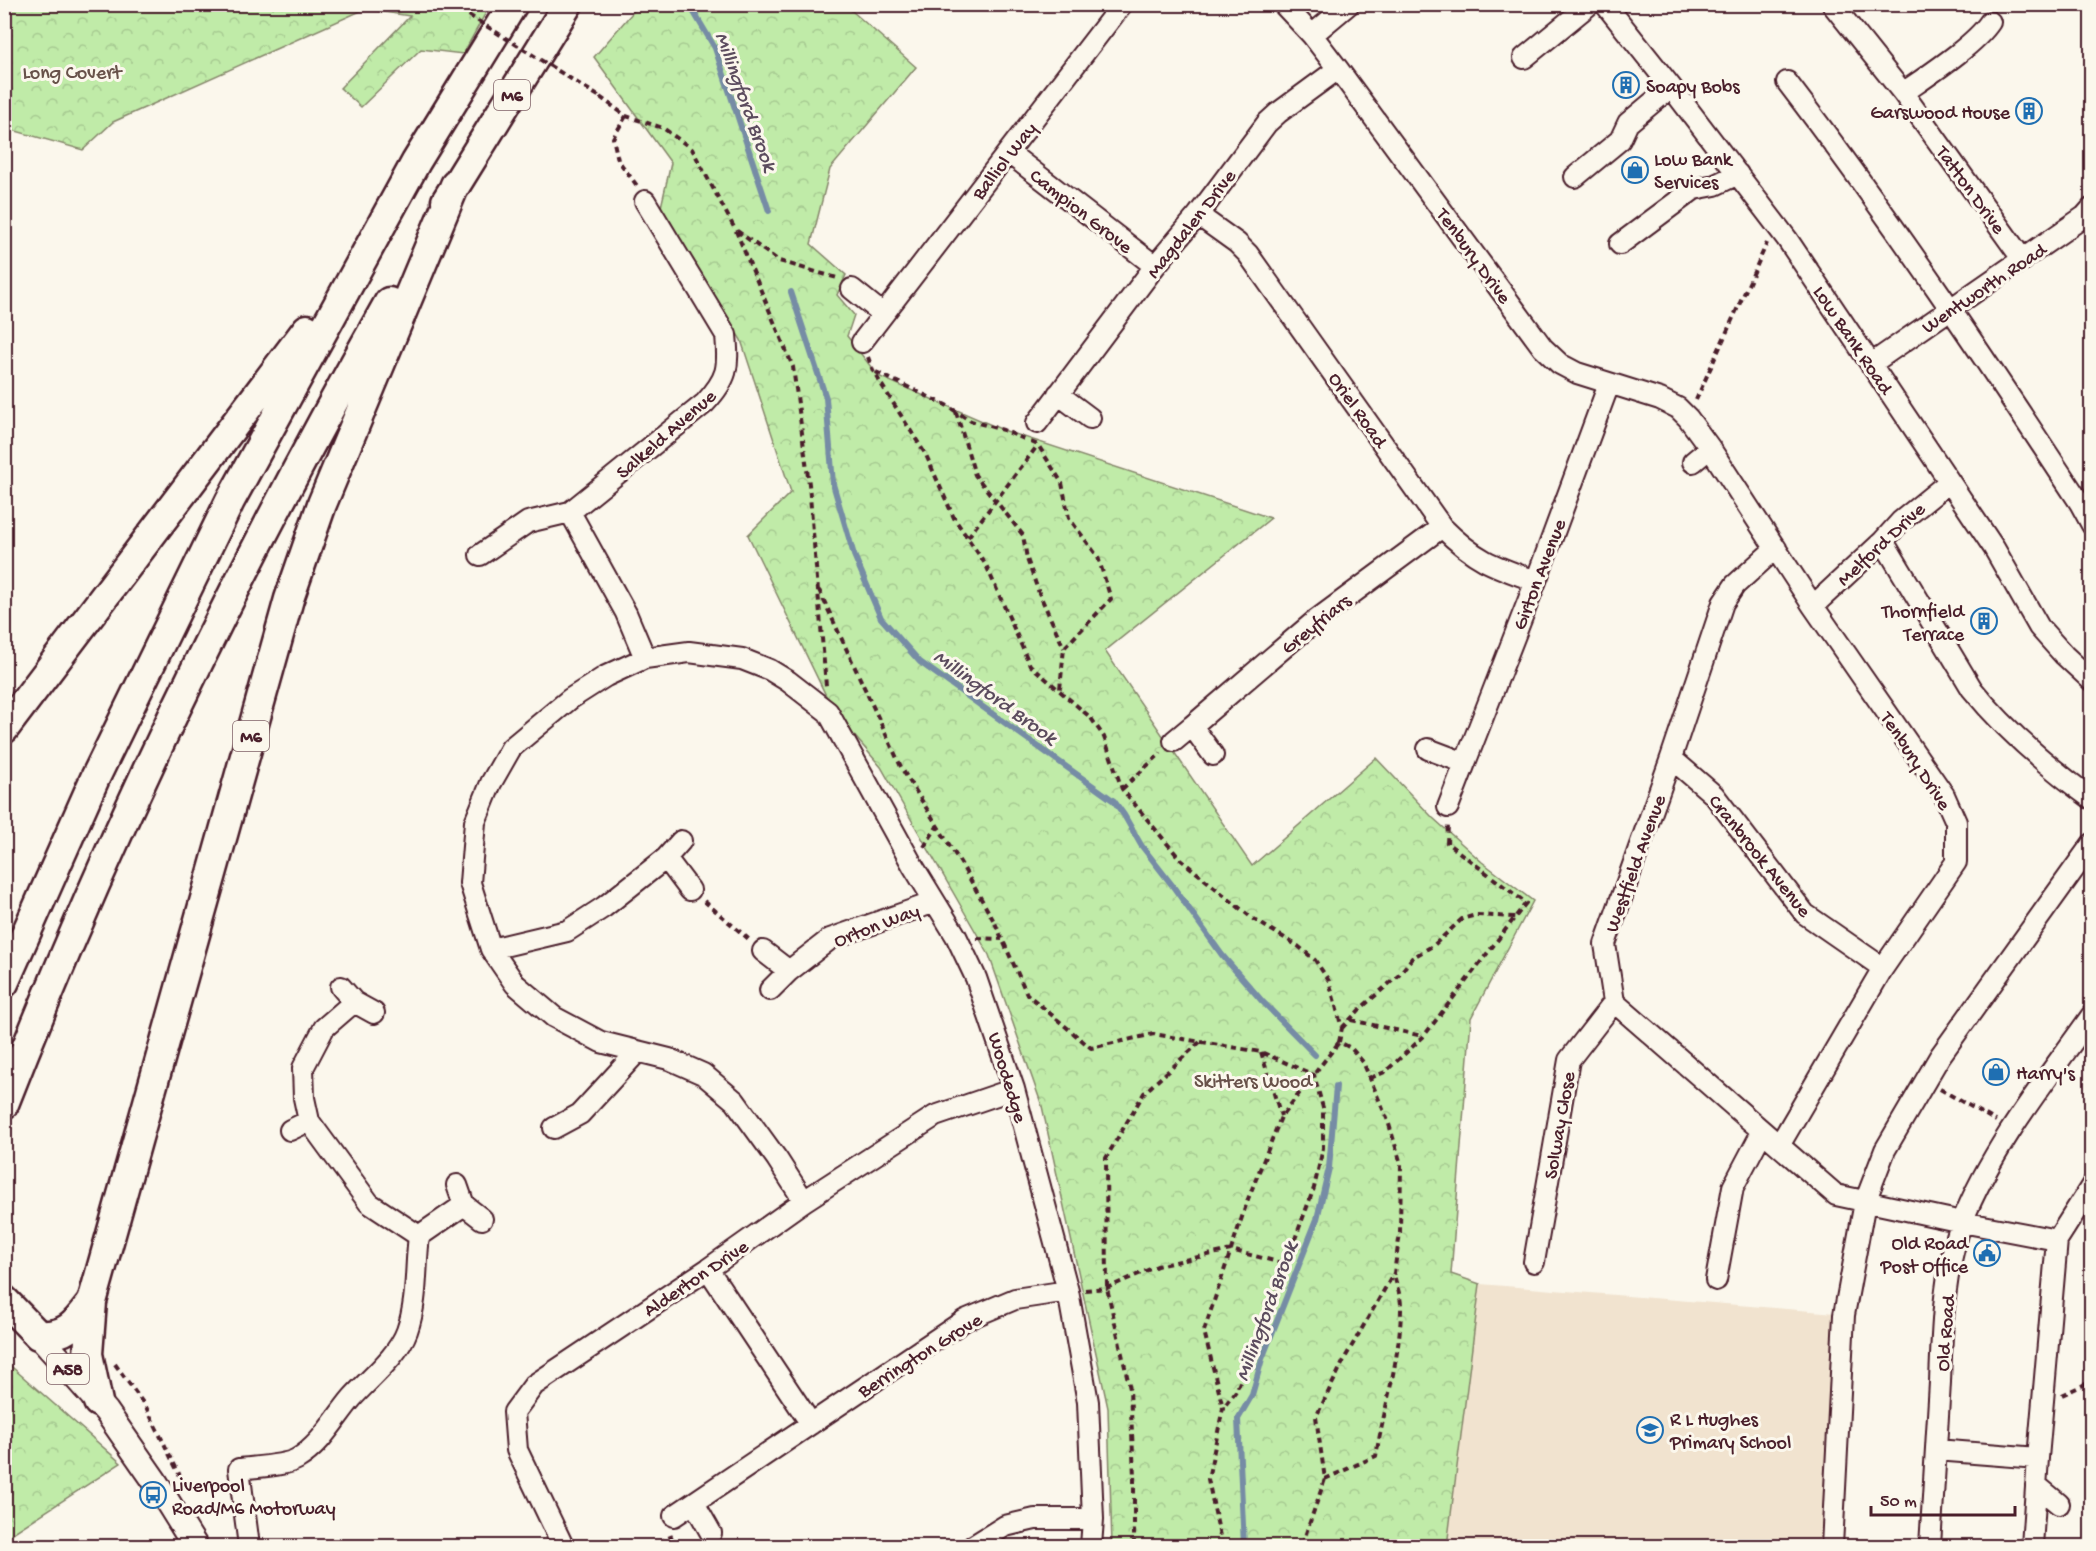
<svg xmlns="http://www.w3.org/2000/svg" width="2096" height="1551" font-family="'Gochi Hand',sans-serif">
<defs>
<pattern id="forest-crowns" width="20" height="18" patternUnits="userSpaceOnUse" patternTransform="scale(1.5)"><rect width="20" height="18" fill="#c0eba8"/><path d="M2 6a3 3 0 1 1 6 0M12 15a3 3 0 1 1 6 0" fill="none" stroke="#a6c991"/></pattern>
</defs>
<rect width="100%" height="100%" fill="#fbf7ec"/>
<filter id="ink" filterUnits="userSpaceOnUse"><feTurbulence type="fractalNoise" baseFrequency=".0167" numOctaves="2"/><feDisplacementMap in="SourceGraphic" scale="12" xChannelSelector="R" yChannelSelector="G"/><feConvolveMatrix kernelMatrix="1 2 1 2 8 2 1 2 1" color-interpolation-filters="sRGB"/></filter>
<g filter="url(#ink)">
<!-- built -->
<path fill="#f1e3cf" d="M 1480,1284 L 1848,1314 L 1827,1546 L 1447,1546 Z"/>
<!-- forest -->
<path fill="url(#forest-crowns)" stroke="#85856a" stroke-width="1.5" d="M 844,4 L 916,67 L 830,169 L 811,244 L 846,275 L 837,295 L 854,315 L 847,336 L 878,376 L 1003,430 L 1271,518 L 1105,651 L 1252,866 L 1376,758 L 1433,818 L 1482,862 L 1533,901 L 1471,1018 L 1451,1274 L 1480,1284 L 1447,1546 L 1112,1546 L 1108,1408 L 1042,1106 L 989,955 L 881,767 L 834,712 L 748,535 L 791,492 L 741,340 L 661,207 L 671,163 L 594,57 L 639,5 Z
M 4,5 L 490,5 L 463,54 L 421,49 L 361,107 L 340,88 L 410,16 L 365,9 L 113,122 L 83,150 L 5,128 Z
M 5,1361 L 121,1463 L 5,1538 Z"/>
<g fill="none" stroke-linecap="round" stroke-linejoin="round">
<!-- stream -->
<path stroke="#768ca5" stroke-width="6" d="M 689,4 L 715,48 L 769,211
M 791,292 L 826,398 L 833,484 L 854,555 L 881,618 L 920,662 L 1114,801 L 1124,815 L 1141,845 L 1172,885 L 1222,955 L 1262,1001 L 1315,1055
M 1244,1546 L 1238,1419 L 1252,1395 L 1262,1359 L 1317,1219 L 1329,1168 L 1336,1086"/>
<defs>
<path id="minor" d="M 1283,4 L 1312,35 L 1338,69 L 1543,348 L 1560,364 L 1577,373 L 1660,399 L 1678,408 L 1688,418 L 1710,448 L 1693,462
M 1605,4 L 1671,87 L 1787,239 L 1994,548 L 2039,627 L 2064,655 L 2092,681
M 1832,4 L 1903,93 L 2023,260
M 1312,35 L 1349,4
M 1524,58 L 1590,4
M 1787,82 C 1891,218 1986,360 2080,503 L 2092,525
M 1903,93 C 1927,76 1975,45 1990,22
M 1009,153 L 1155,266
M 1575,177 L 1620,140 L 1628,123 L 1671,87
M 1198,215 L 1237,243 L 1248,254 L 1442,527 C 1475,560 1493,566 1536,581
M 1620,244 L 1694,189 L 1715,185 L 1738,174
M 852,289 L 883,314
M 862,342 L 1122,4
M 1871,364 L 2085,216 L 2092,208
M 1058,394 L 1090,418
M 1037,423 L 1155,266 L 1198,215 L 1267,123 L 1278,113 L 1338,69
M 1710,448 L 1813,606 L 1944,795 L 1956,822 L 1956,862 L 1883,968 L 1780,1144
M 570,512 L 626,613 L 645,658
M 1883,541 L 1972,689 C 2006,731 2048,767 2092,799
M 1776,548 L 1735,585 L 1723,603 L 1671,758 L 1605,944 L 1614,1002 L 1836,1195 L 1962,1222 L 2057,1240
M 480,555 L 528,522 L 570,512 L 705,403 C 728,378 729,368 726,335 L 645,201
M 1813,606 L 1883,541 L 1901,521 L 1949,482
M 1192,726 L 1315,621 L 1442,527
M 1174,741 L 1192,726 L 1213,755
M 1428,749 L 1465,763 L 1448,807
M 1671,758 L 1714,795 L 1805,914 L 1883,968
M 1465,763 L 1536,581 L 1609,384
M 666,858 L 690,890
M 491,949 L 567,931 L 604,907 L 666,858 L 681,841
M 763,951 L 789,971
M 341,987 L 354,1002 L 374,1013
M 770,990 L 789,971 L 830,939 L 935,902
M 309,1121 L 304,1098 L 303,1068 L 324,1028 L 354,1002
M 554,1128 L 580,1114 L 638,1051
M 290,1130 L 309,1121 L 369,1203 L 419,1236
M 457,1185 L 464,1205 L 482,1219
M 804,1201 L 777,1159 L 735,1101 L 703,1074 L 669,1059 L 601,1042 L 554,1017 L 515,984 L 491,949 L 470,883 L 475,822 L 491,783 L 511,748 L 570,699 L 606,676 L 645,658 L 689,652 L 742,659 L 770,670 L 788,681 L 828,712 L 913,866 L 956,936 L 976,978 L 1014,1089 L 1068,1291 L 1088,1402 L 1093,1519 L 1091,1546
M 1534,1262 L 1569,1060 L 1614,1002
M 708,1269 L 811,1424
M 1716,1280 L 1733,1187 L 1762,1132
M 1936,1450 L 2038,1458
M 2036,1485 L 2059,1504
M 694,1503 L 711,1533
M 674,1516 L 965,1320 L 1015,1299 L 1068,1291
M 249,1546 L 239,1469 C 254,1467 285,1466 297,1459 C 321,1445 335,1418 352,1398 C 370,1378 398,1356 407,1331 C 418,1300 415,1267 419,1236 L 464,1205
M 563,1546 L 517,1450 L 514,1412 L 534,1385 L 708,1269 L 804,1201 L 935,1116 L 1014,1089
M 973,1546 L 1005,1526 L 1035,1519 L 1093,1519
M 1832,1546 L 1844,1315 L 1865,1202 L 1885,1150 L 1940,1056 L 2092,844
M 1930,1546 C 1933,1492 1937,1437 1940,1382 C 1942,1329 1943,1270 1963,1220 C 1992,1147 2046,1080 2092,1015
M 2032,1546 L 2038,1458 L 2057,1240 L 2092,1185"/>
<path id="major" d="M 38,1335 L 106,1411 L 154,1480 L 195,1546"/>
<path id="highway" d="M 446,201 L 568,4
M 4,729 L 307,329
M 4,983 L 95,778 L 230,501 L 416,162 L 513,4
M 4,1104 C 112,827 243,560 389,302
M 4,1300 L 38,1335 C 67,1337 76,1323 92,1302
M 98,1402 L 88,1354 L 92,1302 L 289,599 L 322,504 L 455,185"/>
</defs>
<!-- minor casing -->
<use href="#minor" stroke="#4a1f2b" stroke-width="24"/>
<!-- major casing -->
<use href="#major" stroke="#4a1f2b" stroke-width="28"/>
<!-- highway casing -->
<use href="#highway" stroke="#4a1f2b" stroke-width="33"/>
<!-- path -->
<path stroke="#4a1f2b" stroke-width="4" stroke-dasharray="6 4.5" stroke-linecap="butt" d="M 600,97 L 626,116 L 663,128 L 692,149 L 736,231 L 793,367 L 809,484 L 826,686
M 626,116 L 613,138 L 618,160 L 638,187
M 737,231 L 779,261 L 837,278
M 868,357 L 873,371 L 926,455 L 954,518 L 986,565 L 1030,665 L 1091,718 L 1104,737 L 1122,789 L 1180,859 L 1253,919 L 1298,946 L 1315,960 L 1329,981 L 1342,1028 L 1339,1042 L 1351,1048 L 1363,1062 L 1388,1121 L 1401,1164 L 1400,1233 L 1394,1273 L 1346,1356 L 1316,1417 L 1325,1479 L 1304,1539 L 1304,1546
M 876,372 L 946,405 L 971,421 L 1003,430 L 1024,439
M 1696,400 L 1767,243
M 956,412 L 975,475 L 1023,535 L 1027,559 L 1039,593 L 1064,648
M 1031,442 L 1038,445 L 1062,483 L 1069,518 L 1098,557 L 1111,599 L 1064,648 L 1060,689
M 968,537 L 1038,445
M 819,590 L 902,769 L 960,862 L 995,923 L 1027,994 L 1091,1048 L 1154,1034 L 1261,1052 L 1314,1075 L 1323,1108 L 1323,1148 L 1314,1188 L 1251,1357 L 1236,1391 L 1223,1408
M 1122,789 L 1161,753
M 924,847 L 938,825
M 704,901 L 751,941
M 977,938 L 1002,939
M 1351,1020 L 1422,1036
M 1342,1028 L 1361,1008 L 1399,975 L 1412,958 L 1434,945 L 1462,919 L 1476,915 L 1515,917
M 1261,1052 L 1281,1116
M 1370,1078 L 1385,1072 L 1423,1037 L 1526,903 L 1447,843 L 1448,825
M 1940,1089 L 1996,1121
M 4,1269 L 12,1277
M 1085,1290 L 1107,1288 L 1157,1266 L 1231,1250 L 1286,1264
M 115,1364 L 146,1407 L 183,1482
M 2062,1395 L 2092,1381
M 1325,1479 L 1376,1456 C 1384,1408 1400,1359 1401,1310 C 1402,1298 1396,1285 1394,1274
M 649,1546 L 673,1536
M 1134,1546 L 1134,1476 L 1130,1389 L 1107,1288 L 1106,1158 L 1144,1093 L 1200,1042
M 1222,1546 L 1208,1479 L 1223,1408 L 1204,1331 L 1248,1199 L 1281,1117 L 1339,1042"/>
<!-- minor -->
<use href="#minor" stroke="#fbf7ec" stroke-width="20"/>
<!-- major -->
<use href="#major" stroke="#fbf7ec" stroke-width="24"/>
<!-- highway -->
<use href="#highway" stroke="#fbf7ec" stroke-width="28"/>
<!-- path-bridge -->
<path stroke="#4a1f2b" stroke-width="4" stroke-dasharray="6 4.5" stroke-linecap="butt" d="M 451,4 L 600,97"/>
</g>
</g>
<!-- icons -->
<defs>
<symbol id="building-ring" viewBox="-11 -11 22 22"><circle r="9.5" fill="#fbf7ec" stroke="#1f6fb2" stroke-width="1.5"/><path d="M-4-6H4V6H1V3H-1V6H-4ZM-2.5-4.3h1.7v1.8h-1.7ZM.8-4.3h1.7v1.8H.8ZM-2.5-1h1.7V.8h-1.7ZM.8-1h1.7V.8H.8Z" fill="#1f6fb2"/></symbol>
<symbol id="shop-ring" viewBox="-11 -11 22 22"><circle r="9.5" fill="#fbf7ec" stroke="#1f6fb2" stroke-width="1.5"/><path d="M-5-2.5h2.3a2.7 3.5 0 0 1 5.4 0H5L5.5 6h-11ZM-1.5-2.5h3a1.5 2.3 0 0 0-3 0Z" fill="#1f6fb2"/></symbol>
<symbol id="civic-ring" viewBox="-11 -11 22 22"><circle r="9.5" fill="#fbf7ec" stroke="#1f6fb2" stroke-width="1.5"/><path d="M-.6-6.5H3V-4.5H.6V-3L4-1V1h2V6H-6V1h2V-1L-.6-3ZM-1.2 2.5V6h2.4V2.5Z" fill="#1f6fb2"/></symbol>
<symbol id="school-ring" viewBox="-11 -11 22 22"><circle r="9.5" fill="#fbf7ec" stroke="#1f6fb2" stroke-width="1.5"/><path d="M0-5L7-2L0 1L-7-2ZM-4 1L0 2.5L4 1V4Q0 6-4 4Z" fill="#1f6fb2"/></symbol>
<symbol id="bus-ring" viewBox="-11 -11 22 22"><circle r="9.5" fill="#fbf7ec" stroke="#1f6fb2" stroke-width="1.5"/><path d="M-5-6H5V4H4V6H2V4H-2V6H-4V4H-5ZM-3.5-4V0h7V-4ZM-3.5 1.2v1.5H-2V1.2ZM2 1.2v1.5H3.5V1.2Z" fill="#1f6fb2"/></symbol>
</defs>
<g fill-rule="evenodd">
<use href="#building-ring" x="1611" y="70" width="30" height="30"/>
<use href="#building-ring" x="2014" y="96" width="30" height="30"/>
<use href="#shop-ring" x="1620" y="155" width="30" height="30"/>
<use href="#building-ring" x="1969" y="606" width="30" height="30"/>
<use href="#shop-ring" x="1981" y="1057" width="30" height="30"/>
<use href="#civic-ring" x="1972" y="1238" width="30" height="30"/>
<use href="#school-ring" x="1635" y="1415" width="30" height="30"/>
<use href="#bus-ring" x="138" y="1480" width="30" height="30"/>
</g>
<g text-anchor="middle" stroke-width="6" stroke-linejoin="round" paint-order="stroke">
<!-- shield labels -->
<g fill="#fbf7ec" stroke="#7f6065" stroke-width="1.5">
<rect x="494" y="80" width="36" height="30" rx="4.5"/>
<rect x="233" y="721" width="36" height="30" rx="4.5"/>
<rect x="47" y="1354" width="42" height="30" rx="4.5"/>
</g>
<g font-size="18" font-weight="bold" fill="#4a1f2b">
<text x="512" y="101">M6</text>
<text x="251" y="742">M6</text>
<text x="68" y="1375">A58</text>
</g>
<!-- park labels -->
<g font-size="20" fill="#68524a" stroke="#fbf7ec">
<text x="72" y="78">Long Covert</text>
<text x="1253" y="1087">Skitters Wood</text>
</g>
<!-- poi labels -->
<g font-size="20" fill="#4a1f2b" stroke="#fbf7ec" text-anchor="start">
<text x="1646" y="92">Soapy Bobs</text>
<text x="2010" y="118" text-anchor="end">Garswood House</text>
<text x="1654" y="165">Low Bank<tspan x="1654" dy="23">Services</tspan></text>
<text x="1964" y="617" text-anchor="end">Thornfield<tspan x="1964" dy="23">Terrace</tspan></text>
<text x="2016" y="1079">Harry's</text>
<text x="1968" y="1249" text-anchor="end">Old Road<tspan x="1968" dy="23">Post Office</tspan></text>
<text x="1670" y="1425">R L Hughes<tspan x="1670" dy="23">Primary School</tspan></text>
<text x="172" y="1491">Liverpool<tspan x="172" dy="23">Road/M6 Motorway</tspan></text>
</g>
<!-- street labels -->
<g font-size="20" fill="#4a1f2b" stroke="#fbf7ec">
<text transform="translate(1003 160) rotate(-52)" y="7">Balliol Way</text>
<text transform="translate(1972 189) rotate(54)" y="7">Tatton Drive</text>
<text transform="translate(1082 210) rotate(38)" y="7">Campion Grove</text>
<text transform="translate(1190 223) rotate(-52)" y="7">Magdalen Drive</text>
<text transform="translate(1475 255) rotate(54)" y="7">Tenbury Drive</text>
<text transform="translate(1983 287) rotate(-34)" y="7">Wentworth Road</text>
<text transform="translate(1854 339) rotate(56)" y="7">Low Bank Road</text>
<text transform="translate(1359 409) rotate(55)" y="7">Oriel Road</text>
<text transform="translate(665 433) rotate(-41)" y="7">Salkeld Avenue</text>
<text transform="translate(1880 543) rotate(-43)" y="7">Melford Drive</text>
<text transform="translate(1538 574) rotate(-69)" y="7">Girton Avenue</text>
<text transform="translate(1315 623) rotate(-39)" y="7">Greyfriars</text>
<text transform="translate(1917 760) rotate(57)" y="7">Tenbury Drive</text>
<text transform="translate(1761 855) rotate(51)" y="7">Cranbrook Avenue</text>
<text transform="translate(1634 863) rotate(-70)" y="7">Westfield Avenue</text>
<text transform="translate(876 924) rotate(-21)" y="7">Orton Way</text>
<text transform="translate(1009 1077) rotate(73)" y="7">Woodedge</text>
<text transform="translate(1558 1125) rotate(-80)" y="7">Solway Close</text>
<text transform="translate(695 1277) rotate(-34)" y="7">Alderton Drive</text>
<text transform="translate(1944 1333) rotate(-85)" y="7">Old Road</text>
<text transform="translate(919 1354) rotate(-32)" y="7">Berrington Grove</text>
</g>
<!-- water labels -->
<g font-size="21" font-style="italic" fill="#5c4c5e" stroke="#fbf7ec">
<text transform="translate(747 101) rotate(70)" y="7">Millingford Brook</text>
<text transform="translate(996 696) rotate(36)" y="7">Millingford Brook</text>
<text transform="translate(1265 1311) rotate(-70)" y="7">Millingford Brook</text>
</g>
</g>
<!-- margin -->
<rect width="2096" height="1551" fill="none" stroke="#fbf7ec" stroke-width="24"/>
<rect x="12" y="12" width="2072" height="1527" fill="none" stroke="#4a1f2b" stroke-width="2" filter="url(#ink)"/>
<!-- scale -->
<path d="M1871 1506v9h144v-9" fill="none" stroke="#4a1f2b" stroke-width="3"/>
<text x="1880" y="1506" font-size="18" fill="#4a1f2b" stroke="#fbf7ec" stroke-width="4.5" paint-order="stroke">50 m</text>
</svg>
